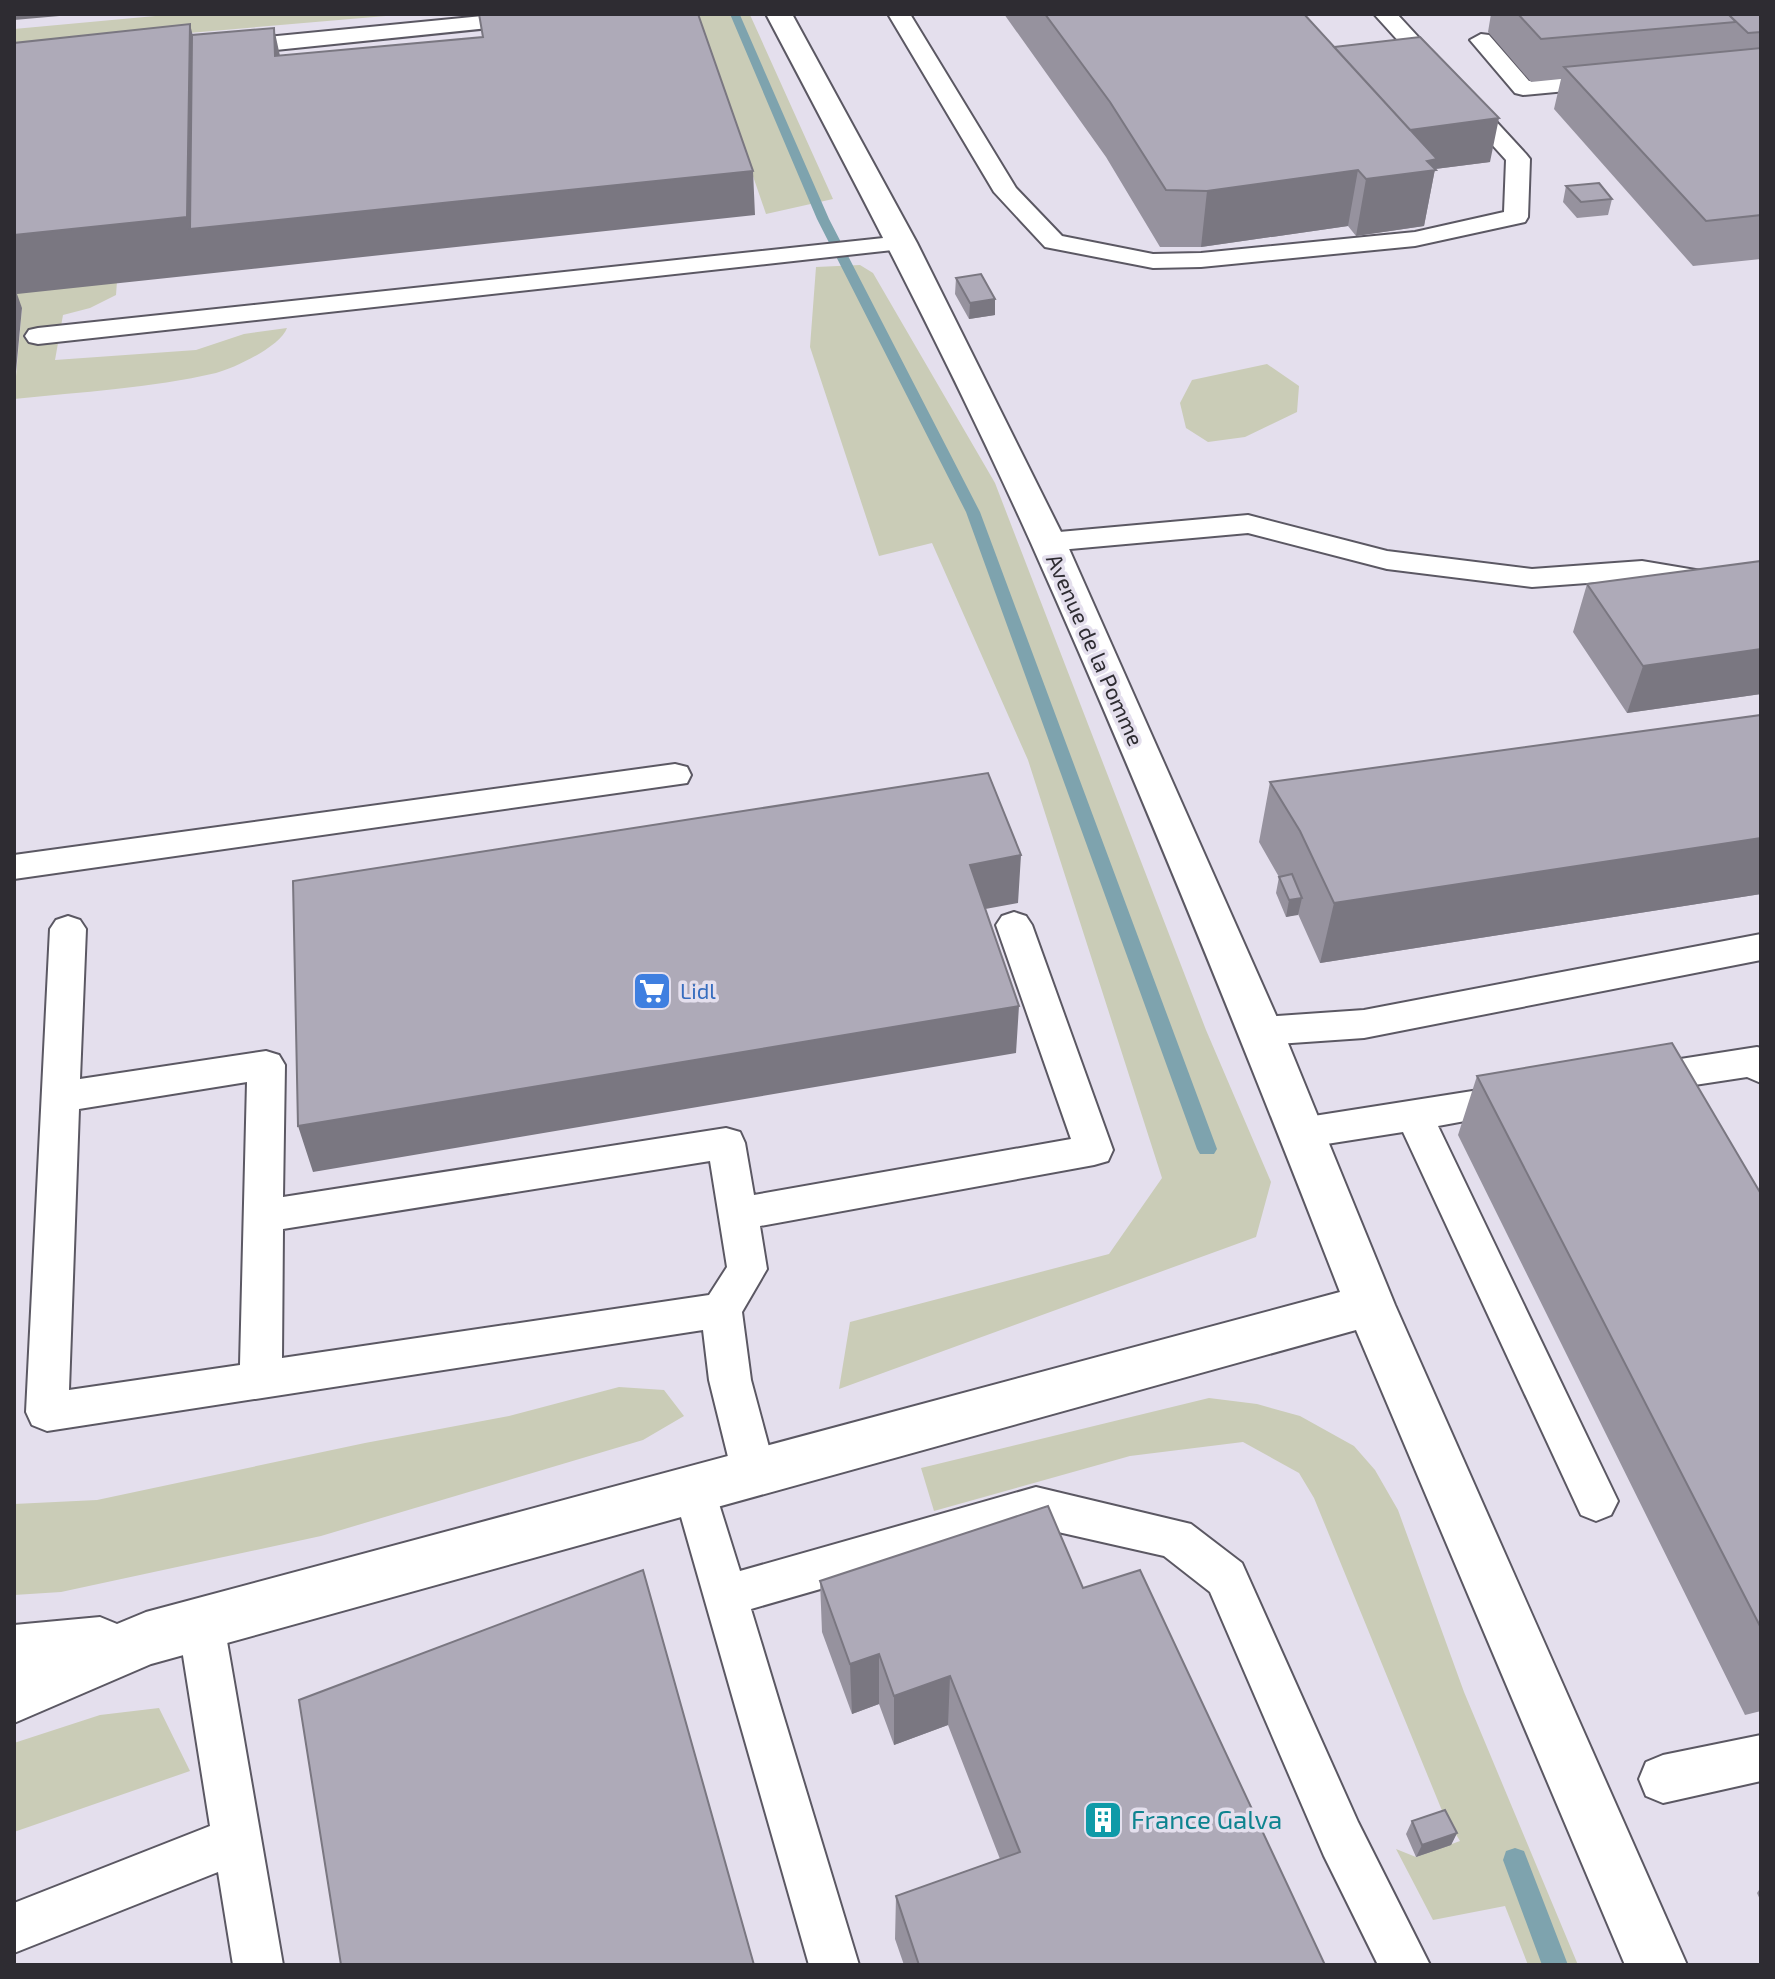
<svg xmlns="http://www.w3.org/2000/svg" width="1775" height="1979" font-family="'Exo 2',sans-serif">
<rect width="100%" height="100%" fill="#e4dfed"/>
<!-- green -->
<path fill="#caccb7" d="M 177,14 L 409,14 L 14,48 L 14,29 Z
M 716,14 L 749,14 L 751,17 L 833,199 L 766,214 L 698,16 Z
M 860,265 L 873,273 L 995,483 L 1206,1030 L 1271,1182 L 1256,1237 L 839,1389 L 850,1322 L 1109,1254 L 1162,1178 L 1028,760 L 932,543 L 879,556 L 810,347 L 816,267 Z
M 117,281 L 116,295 L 90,308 L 63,315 L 55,360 L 196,350 L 244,334 L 287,328 C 281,346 235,368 216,373 C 151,388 81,392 14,399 L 22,308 L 14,292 Z
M 1267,364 L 1299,386 L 1297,412 L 1245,437 L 1208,442 L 1186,428 L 1180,403 L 1192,380 Z
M 619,1387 L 664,1390 L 684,1416 L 643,1440 L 321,1536 L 61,1592 L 14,1595 L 14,1504 L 97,1500 L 365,1443 L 509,1416 Z
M 1209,1398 L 1257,1404 L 1300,1416 L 1354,1446 L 1375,1470 L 1398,1510 L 1464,1692 L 1578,1965 L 1528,1965 L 1505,1906 L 1433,1920 L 1396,1849 L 1416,1857 L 1460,1841 L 1443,1813 L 1314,1498 L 1299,1473 L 1243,1442 L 1130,1456 L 934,1511 L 921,1468 Z
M 159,1708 L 190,1771 L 14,1832 L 14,1743 L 100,1715 Z"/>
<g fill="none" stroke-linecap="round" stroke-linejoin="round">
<!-- stream -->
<path fill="#7ea3ae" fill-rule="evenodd" d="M 730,14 L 740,15 L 829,219 L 980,512 L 1217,1149 L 1214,1154 L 1200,1154 L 1197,1149 L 966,512 L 817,219 Z
M 1515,1848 L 1524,1851 L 1568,1965 L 1542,1965 L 1503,1860 L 1506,1851 Z"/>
<defs>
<path id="service" d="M 503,14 L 578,14 L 567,20 L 227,55 L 216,48 L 227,41 Z
M 888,14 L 910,14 L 1016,188 L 1062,236 L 1153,254 L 1201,253 L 1415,232 L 1504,212 L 1506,160 L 1374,14 L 1397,14 L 1526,154 L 1530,159 L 1528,217 L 1525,222 L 1415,246 L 1201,267 L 1153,268 L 1045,247 L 994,192 Z
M 1481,34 L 1489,35 L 1529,81 L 1609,73 L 1620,80 L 1609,87 L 1523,95 L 1515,93 L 1470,40 Z
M 902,236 L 911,238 L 914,243 L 911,248 L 38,344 L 29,342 L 25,336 L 29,330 L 38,328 Z
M 1248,515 L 1387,551 L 1532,569 L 1642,561 L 1761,581 L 1761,599 L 1642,579 L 1532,587 L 1387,569 L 1248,533 L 1048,551 L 1038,548 L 1033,542 L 1038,536 L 1048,533 Z
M 675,764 L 687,767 L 691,775 L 687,783 L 14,879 L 14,855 Z
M 1014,912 L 1026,916 L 1032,925 L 1113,1150 L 1108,1161 L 1094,1165 L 760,1226 L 767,1269 L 742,1312 L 751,1380 L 776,1473 L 769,1487 L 754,1492 L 739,1487 L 732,1473 L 709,1380 L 703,1330 L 47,1431 L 32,1425 L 26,1412 L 50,929 L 56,920 L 68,916 L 80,920 L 86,929 L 80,1079 L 266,1051 L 279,1055 L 285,1065 L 283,1197 L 726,1128 L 740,1132 L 745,1143 L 754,1195 L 1071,1139 L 996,925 L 1002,916 ZM 247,1082 L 240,1365 L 69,1390 L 79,1109 ZM 710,1161 L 727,1267 L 709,1295 L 282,1358 L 283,1229 Z
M 1761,934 L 1761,960 L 1364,1038 L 1261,1045 L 1248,1041 L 1243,1031 L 1248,1021 L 1261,1017 L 1364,1010 Z
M 1757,1047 L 1761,1048 L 1761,1083 L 1747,1077 L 1642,1093 L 1629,1089 L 1623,1079 L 1629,1069 L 1642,1065 Z
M 1517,1084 L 1530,1089 L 1536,1099 L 1530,1109 L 1438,1126 L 1618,1501 L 1611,1515 L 1596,1521 L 1581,1515 L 1403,1132 L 1301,1148 L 1288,1144 L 1282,1133 L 1288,1122 L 1301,1118 Z
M 695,1469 L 710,1475 L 740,1571 L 1036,1487 L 1191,1524 L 1242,1563 L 1358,1822 L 1430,1965 L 1378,1965 L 1324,1856 L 1210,1592 L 1164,1556 L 1036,1527 L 751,1609 L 859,1965 L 809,1965 L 673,1489 L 680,1475 Z
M 201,1602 L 217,1609 L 224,1624 L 283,1965 L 233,1965 L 218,1872 L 14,1953 L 14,1903 L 210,1826 L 178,1624 L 185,1609 Z
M 1761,1735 L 1761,1781 L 1663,1803 L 1646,1796 L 1639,1779 L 1646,1762 L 1663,1755 Z"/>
<path id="minor" d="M 766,14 L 792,14 L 917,243 L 1066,542 L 1283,1031 L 1395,1305 L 1687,1965 L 1625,1965 L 1356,1330 L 151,1664 L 14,1723 L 14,1625 L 100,1617 L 117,1624 L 146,1612 L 1340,1292 C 1242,1040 1141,790 1031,543 C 950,363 858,188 766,14 Z"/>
</defs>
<!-- service casing -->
<use href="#service" stroke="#5b5863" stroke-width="4"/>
<!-- minor casing -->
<use href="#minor" stroke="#5b5863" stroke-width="4"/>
<!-- service -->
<use href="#service" fill="#fff" fill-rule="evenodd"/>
<!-- minor -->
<use href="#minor" fill="#fff" fill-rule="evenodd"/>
</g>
<!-- wall -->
<path fill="#96929e" d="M 1004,14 L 1304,14 L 1334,47 L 1490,162 L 1435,169 L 1424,226 L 1356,236 L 1348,226 L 1201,247 L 1160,247 L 1106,157 Z
M 1491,14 L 1761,14 L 1761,259 L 1693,266 L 1554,109 L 1561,79 L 1531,82 L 1488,32 Z
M 1566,186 L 1612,199 L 1608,215 L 1577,218 L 1563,202 Z
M 956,278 L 995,315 L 969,319 L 955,294 Z
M 1761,561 L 1761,694 L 1627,713 L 1573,632 L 1587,584 Z
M 1761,715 L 1761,894 L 1320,963 L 1298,914 L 1286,917 L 1276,893 L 1279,877 L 1259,842 L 1270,782 Z
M 1477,1076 L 1761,1194 L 1761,1711 L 1745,1715 L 1458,1135 Z
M 820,1581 L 1083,1588 L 1325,1965 L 904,1965 L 895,1939 L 896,1896 L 1000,1859 L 948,1725 L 894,1745 L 879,1704 L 852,1714 L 822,1632 Z
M 1412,1821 L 1457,1833 L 1451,1845 L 1416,1857 L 1406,1834 Z
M 1761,1887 L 1761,1902 L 1757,1893 Z"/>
<!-- shaded-wall -->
<path fill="#7a7781" d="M 14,14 L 82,14 L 14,20 Z
M 190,24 L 203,78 L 753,171 L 755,215 L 17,294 L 22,308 L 15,382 L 14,382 L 14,235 Z
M 274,28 L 283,70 L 275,56 Z
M 1499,118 L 1490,162 L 1435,169 L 1424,226 L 1356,236 L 1366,179 L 1399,132 Z
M 1358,170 L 1348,226 L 1201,247 L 1207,191 Z
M 995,299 L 995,315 L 969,319 L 970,303 Z
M 1761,649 L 1761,694 L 1627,713 L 1643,666 Z
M 1761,838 L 1761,894 L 1320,963 L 1334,903 Z
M 1021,855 L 1018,903 L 969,912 L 970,865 Z
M 1302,898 L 1298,915 L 1286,917 L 1289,900 Z
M 1019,1006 L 1016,1053 L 313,1172 L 298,1126 Z
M 879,1654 L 879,1704 L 852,1714 L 850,1664 Z
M 950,1676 L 948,1725 L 894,1745 L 894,1696 Z
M 1457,1833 L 1451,1845 L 1416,1857 L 1422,1845 Z"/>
<!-- building -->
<path fill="#aeaab8" stroke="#7a7781" stroke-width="2" d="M 479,14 L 698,14 L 753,171 L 190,229 L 192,35 L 274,28 L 275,56 L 483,37 Z
M 1045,14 L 1304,14 L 1437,159 L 1427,161 L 1436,170 L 1366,179 L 1358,170 L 1207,191 L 1166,190 L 1110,102 Z
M 1518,14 L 1728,14 L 1736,22 L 1541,39 Z
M 1728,14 L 1761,14 L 1761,32 L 1748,33 Z
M 190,24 L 187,217 L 14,235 L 14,43 Z
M 1420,37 L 1499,118 L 1410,130 L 1334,47 Z
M 1761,48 L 1761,215 L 1706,221 L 1564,67 Z
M 1599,183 L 1612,199 L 1581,202 L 1566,186 Z
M 981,274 L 995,299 L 970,303 L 956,278 Z
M 1761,561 L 1761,649 L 1643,666 L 1587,584 Z
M 1761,715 L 1761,838 L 1334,903 L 1300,831 L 1270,782 Z
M 988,773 L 1021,855 L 970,865 L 1019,1006 L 298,1126 L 293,881 Z
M 1292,874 L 1302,898 L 1289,900 L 1279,877 Z
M 1672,1043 L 1761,1194 L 1761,1628 L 1477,1076 Z
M 1048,1506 L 1083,1588 L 1140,1570 L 1325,1965 L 919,1965 L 896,1896 L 1020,1852 L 950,1676 L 894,1696 L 879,1654 L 850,1664 L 820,1581 Z
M 643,1570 L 754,1965 L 341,1965 L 299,1700 Z
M 1445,1810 L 1457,1833 L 1422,1845 L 1412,1821 Z"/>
<!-- icons -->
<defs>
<symbol id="supermarket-square" viewBox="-11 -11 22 22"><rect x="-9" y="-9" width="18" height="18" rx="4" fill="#3f7fe0" stroke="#e4dfed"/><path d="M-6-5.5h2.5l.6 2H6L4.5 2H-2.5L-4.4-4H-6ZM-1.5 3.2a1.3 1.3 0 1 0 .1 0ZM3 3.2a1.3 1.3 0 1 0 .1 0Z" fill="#fff"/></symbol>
<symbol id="building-square" viewBox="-11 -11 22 22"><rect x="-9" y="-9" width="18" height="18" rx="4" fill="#0f9aa8" stroke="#e4dfed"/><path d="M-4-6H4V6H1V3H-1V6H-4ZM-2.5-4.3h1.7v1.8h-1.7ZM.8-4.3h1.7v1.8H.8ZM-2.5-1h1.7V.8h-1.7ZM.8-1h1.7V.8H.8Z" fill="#fff"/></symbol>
</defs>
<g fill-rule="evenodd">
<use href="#supermarket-square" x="630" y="969" width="44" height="44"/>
<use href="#building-square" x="1081" y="1798" width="44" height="44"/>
</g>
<g text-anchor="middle" stroke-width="7" stroke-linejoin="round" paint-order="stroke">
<!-- street labels -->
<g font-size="22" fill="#2e2c32" stroke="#e4dfed">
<text transform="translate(1095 650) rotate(66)" y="8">Avenue de la Pomme</text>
</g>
<!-- shop labels -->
<g font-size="22" fill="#366cbe" stroke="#e4dfed" text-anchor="start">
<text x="680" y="999">Lidl</text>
</g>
<!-- near-culture labels -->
<g font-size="26" fill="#0d838f" stroke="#e4dfed" text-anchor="start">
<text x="1131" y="1829">France Galva</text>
</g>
</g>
<!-- border -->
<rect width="1775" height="1979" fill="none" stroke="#2e2c32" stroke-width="32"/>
</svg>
